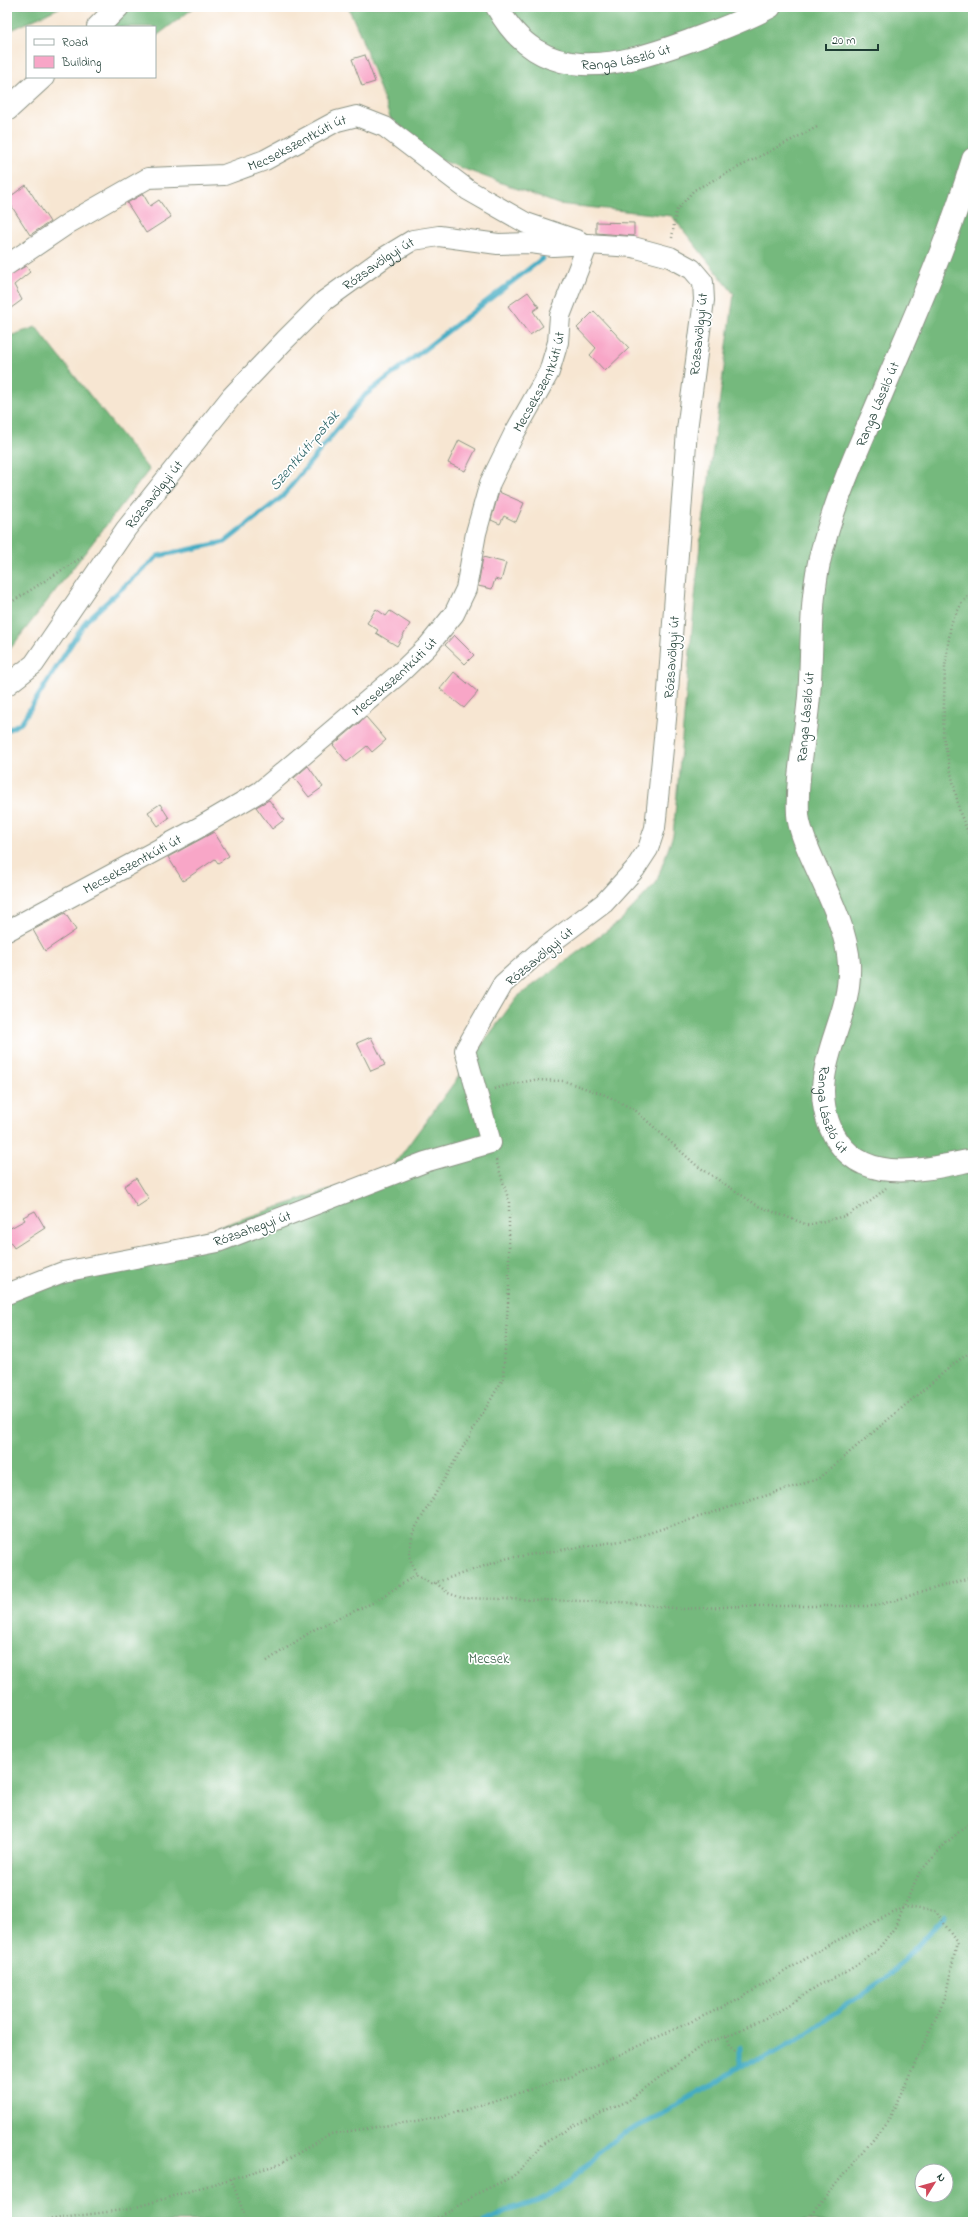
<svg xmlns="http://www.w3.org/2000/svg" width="980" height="2229" font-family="'Indie Flower',sans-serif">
<rect width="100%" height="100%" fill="#fff"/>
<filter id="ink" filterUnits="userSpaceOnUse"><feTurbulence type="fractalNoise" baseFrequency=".025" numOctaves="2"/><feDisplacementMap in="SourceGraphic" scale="8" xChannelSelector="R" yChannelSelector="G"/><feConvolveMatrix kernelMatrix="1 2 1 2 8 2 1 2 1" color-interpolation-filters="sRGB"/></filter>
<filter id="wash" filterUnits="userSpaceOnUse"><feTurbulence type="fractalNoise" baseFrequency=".012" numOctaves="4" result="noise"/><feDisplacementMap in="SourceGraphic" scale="16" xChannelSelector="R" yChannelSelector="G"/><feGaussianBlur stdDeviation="0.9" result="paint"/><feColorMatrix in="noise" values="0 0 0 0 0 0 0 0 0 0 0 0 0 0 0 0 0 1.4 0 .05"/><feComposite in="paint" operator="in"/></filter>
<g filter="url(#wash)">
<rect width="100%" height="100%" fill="#f7e6d2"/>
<!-- forest -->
<path fill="#75b97d" stroke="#4a7b58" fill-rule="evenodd" d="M 7,7 L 61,7 L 7,32 Z
M 93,7 L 195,7 L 155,37 L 155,27 L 111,27 Z
M 348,7 L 973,7 L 973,2222 L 7,2222 L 7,1297 L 390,1170 L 517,997 L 620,921 L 656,883 L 673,835 L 700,544 L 734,294 L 672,216 L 558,204 L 400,145 L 360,34 ZM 922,2171 L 946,2171 L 946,2195 L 922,2195 Z
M 36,327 L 149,470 L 7,653 L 7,337 Z"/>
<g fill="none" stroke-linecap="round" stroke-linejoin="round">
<!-- stream -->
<path stroke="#44acc3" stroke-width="5" d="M 7,730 L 21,723 L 86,621 L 119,591 L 158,556 L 225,542 L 282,497 L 365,395 L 543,258
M 740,2048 L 740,2065
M 484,2222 L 507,2211 L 538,2201 L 551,2194 L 571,2181 L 596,2155 L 622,2134 L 662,2115 L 673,2106 L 713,2085 L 740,2065 L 764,2059 L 800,2038 L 891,1974 L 945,1916"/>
</g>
<g id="blocks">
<!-- building -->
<path fill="#f8a6c7" d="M 365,55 L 375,82 L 362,86 L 352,59 Z
M 26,185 L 50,222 L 30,235 L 7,199 Z
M 143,194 L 150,206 L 159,200 L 171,217 L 146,233 L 127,203 Z
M 596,222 L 634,223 L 634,236 L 596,233 Z
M 26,266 L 30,272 L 14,285 L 22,300 L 7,311 L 7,276 Z
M 528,292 L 539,307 L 533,311 L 543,326 L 530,335 L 508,306 Z
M 594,311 L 629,348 L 605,371 L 590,355 L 596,348 L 577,328 Z
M 459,440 L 476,449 L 465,471 L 448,463 Z
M 499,492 L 524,503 L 516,522 L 504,516 L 500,524 L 491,520 Z
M 483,557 L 506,563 L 501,581 L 495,579 L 492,589 L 478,586 Z
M 376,609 L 386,616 L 390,611 L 410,624 L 397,646 L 376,633 L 378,630 L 367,623 Z
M 454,635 L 474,655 L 465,664 L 445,645 Z
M 454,672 L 478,692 L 464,708 L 440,689 Z
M 366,717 L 386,740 L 372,752 L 367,746 L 347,762 L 333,745 Z
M 308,766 L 323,787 L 309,797 L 294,778 Z
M 269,800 L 284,820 L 272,829 L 256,807 Z
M 160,804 L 169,818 L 158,826 L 148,812 Z
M 214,832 L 229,856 L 218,863 L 215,859 L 183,881 L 168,857 Z
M 65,913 L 76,930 L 45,951 L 33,930 Z
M 371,1037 L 385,1065 L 371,1071 L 357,1043 Z
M 136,1178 L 149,1199 L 137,1207 L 124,1186 Z
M 35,1211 L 45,1228 L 14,1248 L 7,1236 L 7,1230 L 25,1220 L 23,1217 Z"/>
</g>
</g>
<g filter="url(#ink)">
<use href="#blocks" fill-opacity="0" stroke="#8b9283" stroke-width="1"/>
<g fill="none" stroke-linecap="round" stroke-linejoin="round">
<defs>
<g id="minor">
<path id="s1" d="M 7,265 L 69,223 L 148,178 L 224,175 L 265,160 L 337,121 L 357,116 L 385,127 L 468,190 L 526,223 L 579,241"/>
<path id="s2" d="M 7,685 L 34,664 L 126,529 L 232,396 L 285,340 L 324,301 L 385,257 L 413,240 L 439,236 L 498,244 L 531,243 L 553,246 L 588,244 L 633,247 L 670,257 L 692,269 L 703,282 L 704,300 L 687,430 L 666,719 L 655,828 L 648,849 L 635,869 L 604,903 L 539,952 L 503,984 L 465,1050 L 491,1143 L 425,1162 L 218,1242 L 63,1272 L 7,1294"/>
<path id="s3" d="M 7,931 L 198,828 L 261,791 L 399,674 L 428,646 L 454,614 L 466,589 L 476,533 L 490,483 L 514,434 L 549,372 L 558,342 L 560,316 L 588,244"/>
</g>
<g id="secondary">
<path id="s4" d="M 497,7 C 541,88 617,67 689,41 C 716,31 744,21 770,7"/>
<path d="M 98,27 L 118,7"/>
<path d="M 7,110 L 43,77"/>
<path id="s5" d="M 973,159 C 947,246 909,329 874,412 C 854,457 835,502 822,550 C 809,598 813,647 809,696 C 806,735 796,775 798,814 C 799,829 806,844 812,858 C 826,890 847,929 849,964 C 851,1008 829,1038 824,1078 C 821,1097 825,1119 834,1135 C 862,1187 926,1169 973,1160"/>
</g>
</defs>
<!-- minor casing -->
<use href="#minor" stroke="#8b9283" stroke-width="22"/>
<!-- secondary casing -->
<use href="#secondary" stroke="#8b9283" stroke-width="24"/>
<!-- path -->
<path stroke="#8b9283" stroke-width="2.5" stroke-dasharray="1 3" stroke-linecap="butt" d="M 672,238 L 676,211 L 694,190 L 819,126
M 973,591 L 962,603 L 951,623 L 945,667 L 943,736 L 960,813 L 973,844
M 7,605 L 84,556
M 495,1089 L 504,1086 L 534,1080 L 564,1081 L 605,1095 L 635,1110 L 696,1165 L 758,1206 L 808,1225 L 845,1216 L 871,1201 L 886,1188
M 496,1160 L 509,1201 L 509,1287 L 503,1379 L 413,1532 L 409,1555 L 416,1575 L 431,1584 L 508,1558 L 627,1540 L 818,1479 L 955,1363 L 973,1350
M 436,1583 L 448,1593 L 462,1598 L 622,1602 L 682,1609 L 743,1606 L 875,1606 L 973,1577
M 267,1661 L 315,1629 L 372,1603 L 416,1575
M 727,2036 L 730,2045 L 737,2051
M 231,2179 L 247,2222
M 31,2222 L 130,2209 L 280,2164 L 330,2134 L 442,2117 L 573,2076 L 736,2001 L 830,1944 L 905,1907 L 936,1911 L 957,1943 L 945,1998 L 889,2119 L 805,2222
M 426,2222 L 453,2210 L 474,2195 L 512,2177 L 526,2165 L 541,2145 L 575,2125 L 628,2101 L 705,2043 L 727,2036 L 780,2011 L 819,1985 L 843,1974 L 876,1952 L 895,1927 L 919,1873 L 945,1844 L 973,1820"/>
<!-- minor -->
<use href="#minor" stroke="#fff" stroke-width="20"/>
<!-- secondary -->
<use href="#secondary" stroke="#fff" stroke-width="22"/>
</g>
</g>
<g text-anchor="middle" stroke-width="3.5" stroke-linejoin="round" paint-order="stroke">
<!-- street labels -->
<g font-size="14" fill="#1f3d34" stroke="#fff">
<text dy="5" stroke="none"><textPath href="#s4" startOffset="152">Ranga László út</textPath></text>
<text dy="5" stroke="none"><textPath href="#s1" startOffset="322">Mecsekszentkúti út</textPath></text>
<text dy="5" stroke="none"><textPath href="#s2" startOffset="566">Rózsavölgyi út</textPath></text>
<text transform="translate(698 334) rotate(-84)" y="5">Rózsavölgyi út</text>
<text dy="5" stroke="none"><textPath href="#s3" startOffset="802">Mecsekszentkúti út</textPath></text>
<text transform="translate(877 404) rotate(-67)" y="5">Ranga László út</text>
<text dy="5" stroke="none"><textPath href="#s2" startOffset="242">Rózsavölgyi út</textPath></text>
<text transform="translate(671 657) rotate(-86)" y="5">Rózsavölgyi út</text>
<text dy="5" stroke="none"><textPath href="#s3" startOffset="466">Mecsekszentkúti út</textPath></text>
<text transform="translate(805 717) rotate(-85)" y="5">Ranga László út</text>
<text dy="5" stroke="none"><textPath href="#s3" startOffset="142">Mecsekszentkúti út</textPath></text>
<text transform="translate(539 956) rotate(-40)" y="5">Rózsavölgyi út</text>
<text dy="5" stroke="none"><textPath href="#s5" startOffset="995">Ranga László út</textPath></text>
<text transform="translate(252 1228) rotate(-20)" y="5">Rózsahegyi út</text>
</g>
<!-- park labels -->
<g font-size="14" fill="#3c644c" stroke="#fff">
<text x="489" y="1663">Mecsek</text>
</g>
<!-- water labels -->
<g font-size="15" font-style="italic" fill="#2c6466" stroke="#fff">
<text transform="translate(304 450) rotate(-50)" y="5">Szentkúti-patak</text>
</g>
</g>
<!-- margin -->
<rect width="980" height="2229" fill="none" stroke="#fff" stroke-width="24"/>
<!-- legend -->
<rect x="26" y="26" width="130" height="52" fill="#ffffff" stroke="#a5b1ae"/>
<rect x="34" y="39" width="20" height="6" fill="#ffffff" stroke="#a5b1ae"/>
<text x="62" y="46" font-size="12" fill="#1f3d34">Road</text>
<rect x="34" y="56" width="20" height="12" fill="#f8a6c7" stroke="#a5b1ae"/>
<text x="62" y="66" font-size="12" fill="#1f3d34">Building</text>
<!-- north arrow -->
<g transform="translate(934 2183) rotate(53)"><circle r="19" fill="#ffffff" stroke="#a5b1ae"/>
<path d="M0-3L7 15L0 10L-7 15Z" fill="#d1495b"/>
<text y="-6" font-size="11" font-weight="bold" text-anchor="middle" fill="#1f3d34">N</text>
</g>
<!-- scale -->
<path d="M826 44v6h52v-6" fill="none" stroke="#1f3d34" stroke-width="2"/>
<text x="832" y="44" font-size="12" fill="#1f3d34" stroke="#ffffff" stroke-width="3" paint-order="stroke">20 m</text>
</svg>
